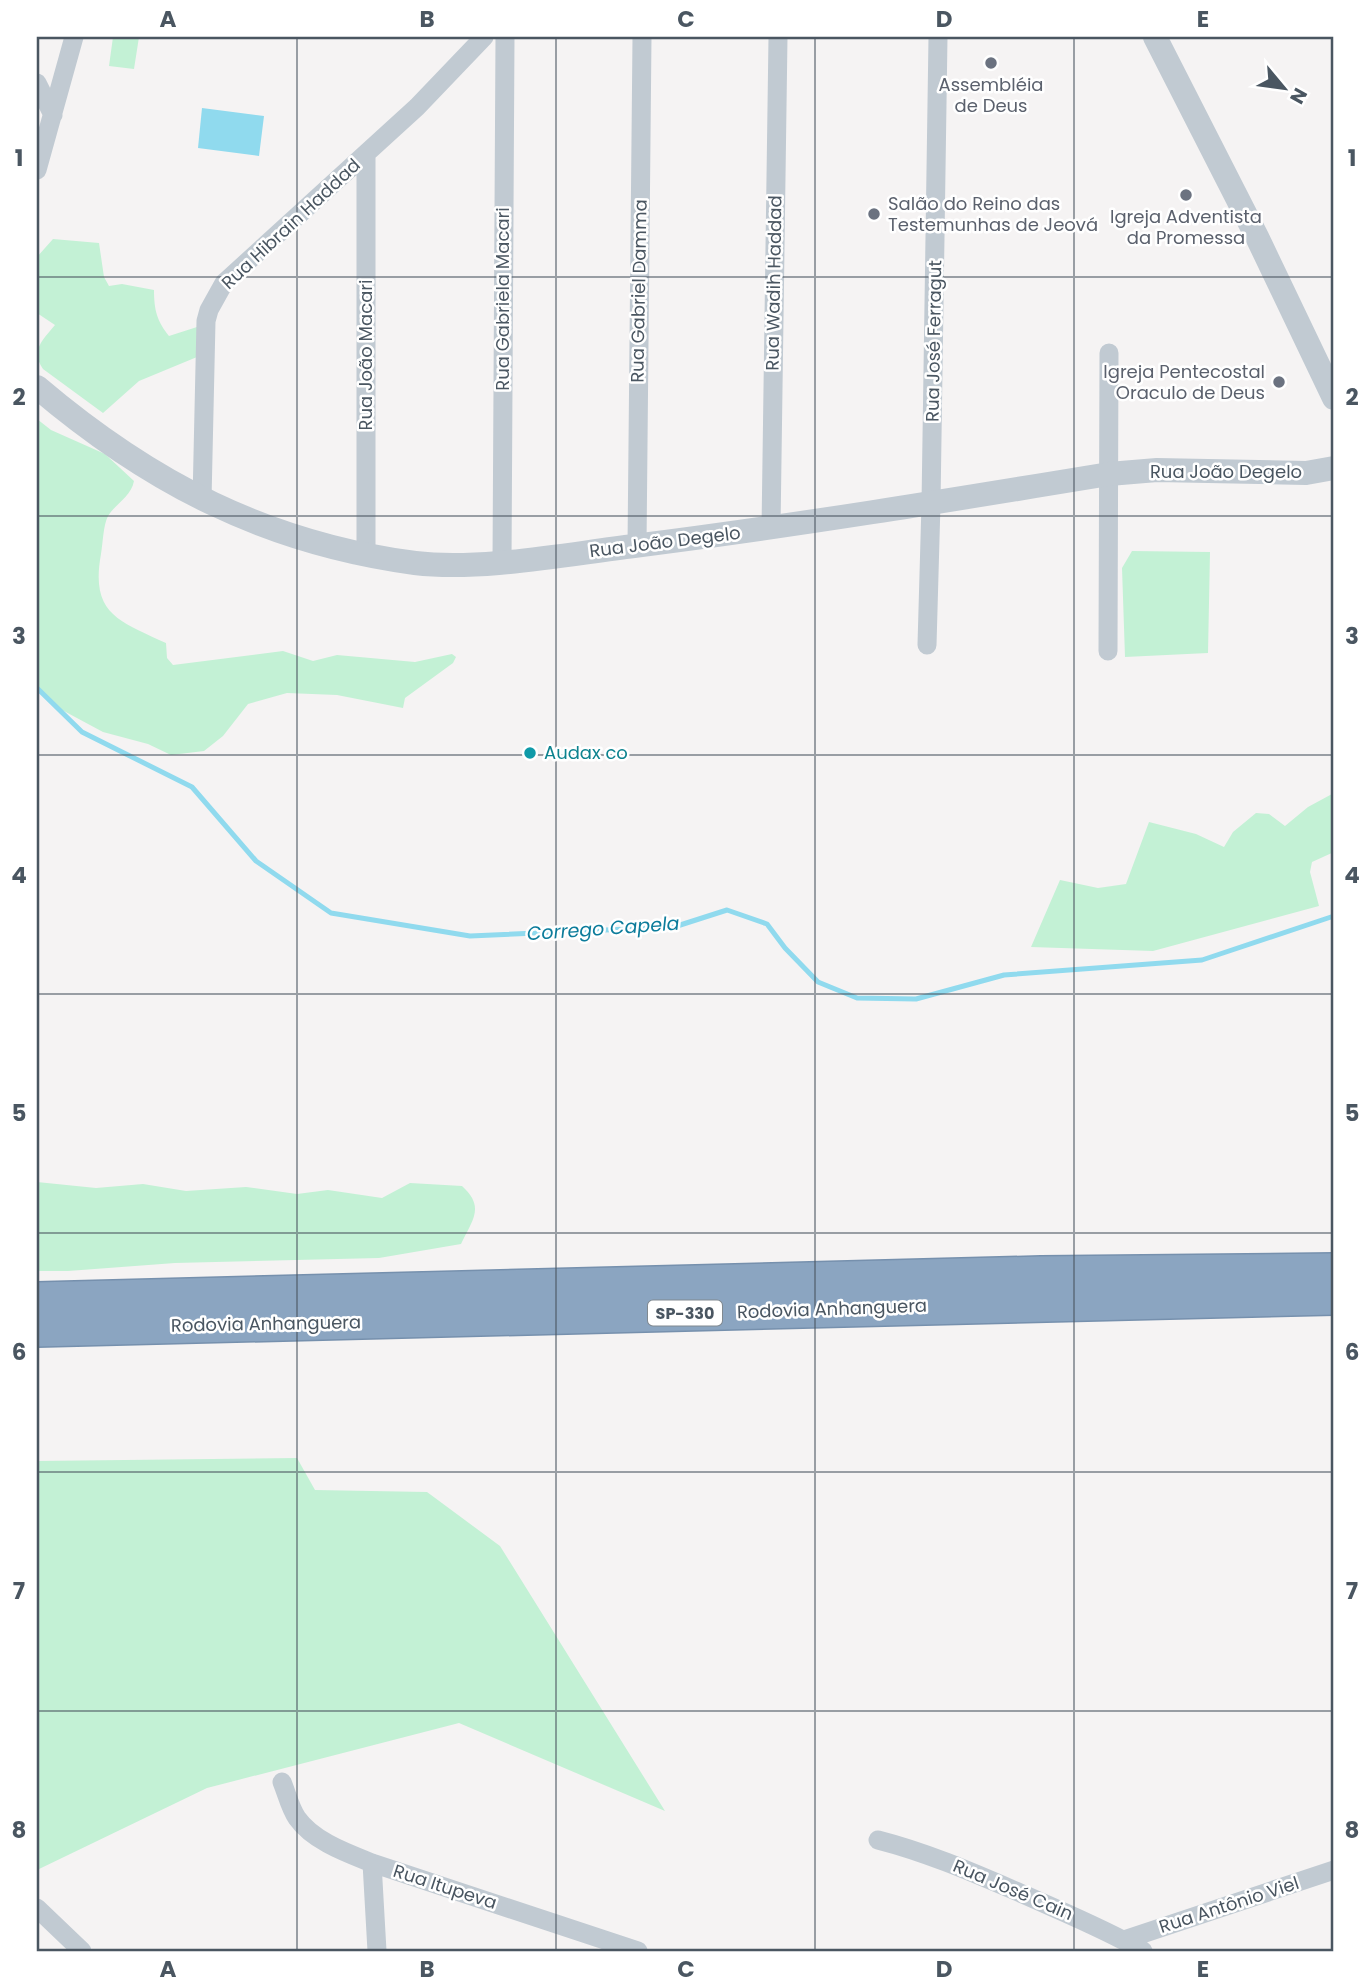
<svg xmlns="http://www.w3.org/2000/svg" width="1371" height="1988" font-family="Poppins,sans-serif">
<rect width="100%" height="100%" fill="#f5f3f3"/>
<!-- green -->
<path fill="#c3f1d5" d="M 113,37 L 139,37 L 134,69 L 109,66 Z
M 53,239 L 99,243 L 104,277 L 109,286 L 122,284 L 154,290 C 154,310 157,321 169,336 L 197,327 L 197,357 L 139,381 L 103,413 L 43,369 C 30,350 43,340 55,325 L 37,313 L 37,257 Z
M 37,419 L 51,430 L 105,454 L 134,481 C 131,497 116,503 108,516 C 103,526 103,543 101,554 C 90,614 119,621 166,643 L 167,658 L 173,665 L 283,651 L 313,661 L 337,655 L 415,662 L 452,654 L 456,657 L 453,663 L 405,698 L 403,708 L 337,695 L 287,693 L 248,704 L 223,736 L 204,751 L 171,755 L 148,744 L 103,732 L 62,710 L 37,687 Z
M 1132,551 L 1210,552 L 1208,653 L 1125,657 L 1122,568 Z
M 1332,794 L 1334,797 L 1334,852 L 1312,862 L 1310,872 L 1319,906 L 1153,951 L 1031,947 L 1060,880 L 1098,888 L 1126,884 L 1149,822 L 1196,834 L 1224,847 L 1233,832 L 1256,813 L 1269,814 L 1285,826 L 1308,807 Z
M 37,1182 L 96,1188 L 143,1184 L 186,1191 L 246,1187 L 297,1194 L 328,1190 L 382,1198 L 410,1183 L 462,1186 C 485,1207 473,1219 461,1244 L 379,1258 L 175,1263 L 68,1271 L 37,1271 Z
M 297,1458 L 315,1490 L 427,1492 L 500,1546 L 665,1811 L 459,1723 L 207,1788 L 37,1870 L 37,1461 Z"/>
<!-- water -->
<path fill="#90daee" d="M 202,108 L 264,116 L 259,156 L 198,148 Z"/>
<g fill="none" stroke-linecap="round" stroke-linejoin="round">
<!-- stream -->
<path stroke="#90daee" stroke-width="5" d="M 37,688 L 82,732 L 192,787 L 256,861 L 331,913 L 470,936 L 674,927 L 727,910 L 767,924 L 785,948 L 818,982 L 857,998 L 916,999 L 1004,975 L 1202,960 L 1334,916"/>
<defs>
<path id="motorway" d="M 37,1300 L 1041,1274 L 1334,1271
M 37,1329 L 1334,1297"/>
</defs>
<!-- motorway casing -->
<use href="#motorway" stroke="#7690ad" stroke-width="38"/>
<!-- minor -->
<path stroke="#c1cad2" stroke-width="19" d="M 37,83 L 53,115
M 366,154 L 366,555
M 37,170 L 74,37
M 202,500 L 206,321 L 209,310 L 224,283 L 417,107 L 484,37
M 771,529 L 778,37
M 637,546 L 642,37
M 502,562 L 505,37
M 927,645 L 931,504 L 938,37
M 1108,651 L 1109,353
M 282,1782 C 287,1794 290,1808 297,1818 C 313,1841 347,1853 372,1863 L 638,1951
M 878,1840 C 929,1853 976,1874 1025,1895 C 1065,1913 1105,1929 1143,1951
M 372,1863 L 377,1951
M 37,1908 L 82,1951
M 1124,1940 L 1334,1870"/>
<!-- tertiary -->
<path stroke="#c1cad2" stroke-width="24" d="M 1155,37 L 1257,237 L 1334,398
M 37,387 C 150,483 266,543 415,563 C 481,571 567,554 634,546 C 793,526 951,500 1109,474 L 1157,470 L 1306,473 L 1334,468"/>
<!-- motorway -->
<use href="#motorway" stroke="#8ba5c1" stroke-width="35"/>
</g>
<!-- grid -->
<path fill="none" stroke="#4a5661" stroke-width="2" stroke-opacity="0.55" d="M 297,37 L 297,1951M 556,37 L 556,1951M 815,37 L 815,1951M 1074,37 L 1074,1951M 37,277 L 1334,277M 37,516 L 1334,516M 37,755 L 1334,755M 37,994 L 1334,994M 37,1233 L 1334,1233M 37,1472 L 1334,1472M 37,1711 L 1334,1711"/>
<!-- markers -->
<g fill="#6b7280" stroke="#fff" stroke-width="2.5">
<circle cx="991" cy="63" r="7"/>
<circle cx="1186" cy="195" r="7"/>
<circle cx="874" cy="214" r="7"/>
<circle cx="1279" cy="382" r="7"/>
</g>
<circle fill="#0f9aa8" stroke="#fff" stroke-width="2.5" cx="530" cy="753" r="7"/>
<g text-anchor="middle" stroke-width="5" stroke-linejoin="round" paint-order="stroke">
<!-- shield labels -->
<rect fill="#fff" stroke="#808990" stroke-width="2" x="648" y="1300.5" width="74" height="25" rx="5"/>
<g font-size="16" font-weight="bold" fill="#4a5661">
<text x="685" y="1319">SP-330</text>
</g>
<!-- worship labels -->
<g font-size="18" fill="#5b616d" stroke="#fff">
<text x="991" y="91">Assembléia<tspan x="991" dy="21">de Deus</tspan></text>
<text x="888" y="210" text-anchor="start">Salão do Reino das<tspan x="888" dy="21">Testemunhas de Jeová</tspan></text>
<text x="1186" y="223">Igreja Adventista<tspan x="1186" dy="21">da Promessa</tspan></text>
<text x="1265" y="378" text-anchor="end">Igreja Pentecostal<tspan x="1265" dy="21">Oraculo de Deus</tspan></text>
</g>
<!-- street labels -->
<g font-size="18" fill="#4a5661" stroke="#fff">
<text transform="translate(291 224) rotate(-43)" y="6">Rua Hibrain Haddad</text>
<text transform="translate(774 283) rotate(-89)" y="6">Rua Wadih Haddad</text>
<text transform="translate(639 291) rotate(-89)" y="6">Rua Gabriel Damma</text>
<text transform="translate(503 299) rotate(-90)" y="6">Rua Gabriela Macari</text>
<text transform="translate(934 341) rotate(-89)" y="6">Rua José Ferragut</text>
<text transform="translate(366 355) rotate(-90)" y="6">Rua João Macari</text>
<text x="1226" y="478">Rua João Degelo</text>
<text transform="translate(665 542) rotate(-7)" y="6">Rua João Degelo</text>
<text transform="translate(832 1309) rotate(-2)" y="6">Rodovia Anhanguera</text>
<text transform="translate(266 1324) rotate(-1)" y="6">Rodovia Anhanguera</text>
<text transform="translate(445 1887) rotate(18)" y="6">Rua Itupeva</text>
<text transform="translate(1013 1890) rotate(23)" y="6">Rua José Cain</text>
<text transform="translate(1229 1905) rotate(-18)" y="6">Rua Antônio Viel</text>
</g>
<!-- culture labels -->
<g font-size="18" fill="#0d838f" stroke="#fff" text-anchor="start">
<text x="544" y="759">Audax co</text>
</g>
<!-- water labels -->
<g font-size="19" font-style="italic" fill="#0c7c9b" stroke="#fff">
<text transform="translate(603 928) rotate(-4)" y="7">Corrego Capela</text>
</g>
</g>
<!-- border -->
<rect width="1371" height="1988" fill="none" stroke="#ffffff" stroke-width="77"/>
<!-- north arrow -->
<g transform="translate(1284 88) rotate(119)" stroke="#ffffff" stroke-width="5" paint-order="stroke">
<path d="M0-5L12 26L0 18L-12 26Z" fill="#4a5661"/>
<text y="-10" font-size="19" font-weight="bold" text-anchor="middle" fill="#4a5661">N</text>
</g>
<rect x="38" y="38" width="1294" height="1912" fill="none" stroke="#4a5661" stroke-width="2.5"/>
<g font-size="23" text-anchor="middle" font-weight="bold" fill="#4a5661">
<text x="168" y="27">A</text>
<text x="427" y="27">B</text>
<text x="686" y="27">C</text>
<text x="944" y="27">D</text>
<text x="1203" y="27">E</text>
<text x="19" y="166">1</text>
<text x="1352" y="166">1</text>
<text x="19" y="405">2</text>
<text x="1352" y="405">2</text>
<text x="19" y="644">3</text>
<text x="1352" y="644">3</text>
<text x="19" y="883">4</text>
<text x="1352" y="883">4</text>
<text x="19" y="1121">5</text>
<text x="1352" y="1121">5</text>
<text x="19" y="1360">6</text>
<text x="1352" y="1360">6</text>
<text x="19" y="1599">7</text>
<text x="1352" y="1599">7</text>
<text x="19" y="1838">8</text>
<text x="1352" y="1838">8</text>
<text x="168" y="1977">A</text>
<text x="427" y="1977">B</text>
<text x="686" y="1977">C</text>
<text x="944" y="1977">D</text>
<text x="1203" y="1977">E</text>
</g>
</svg>
